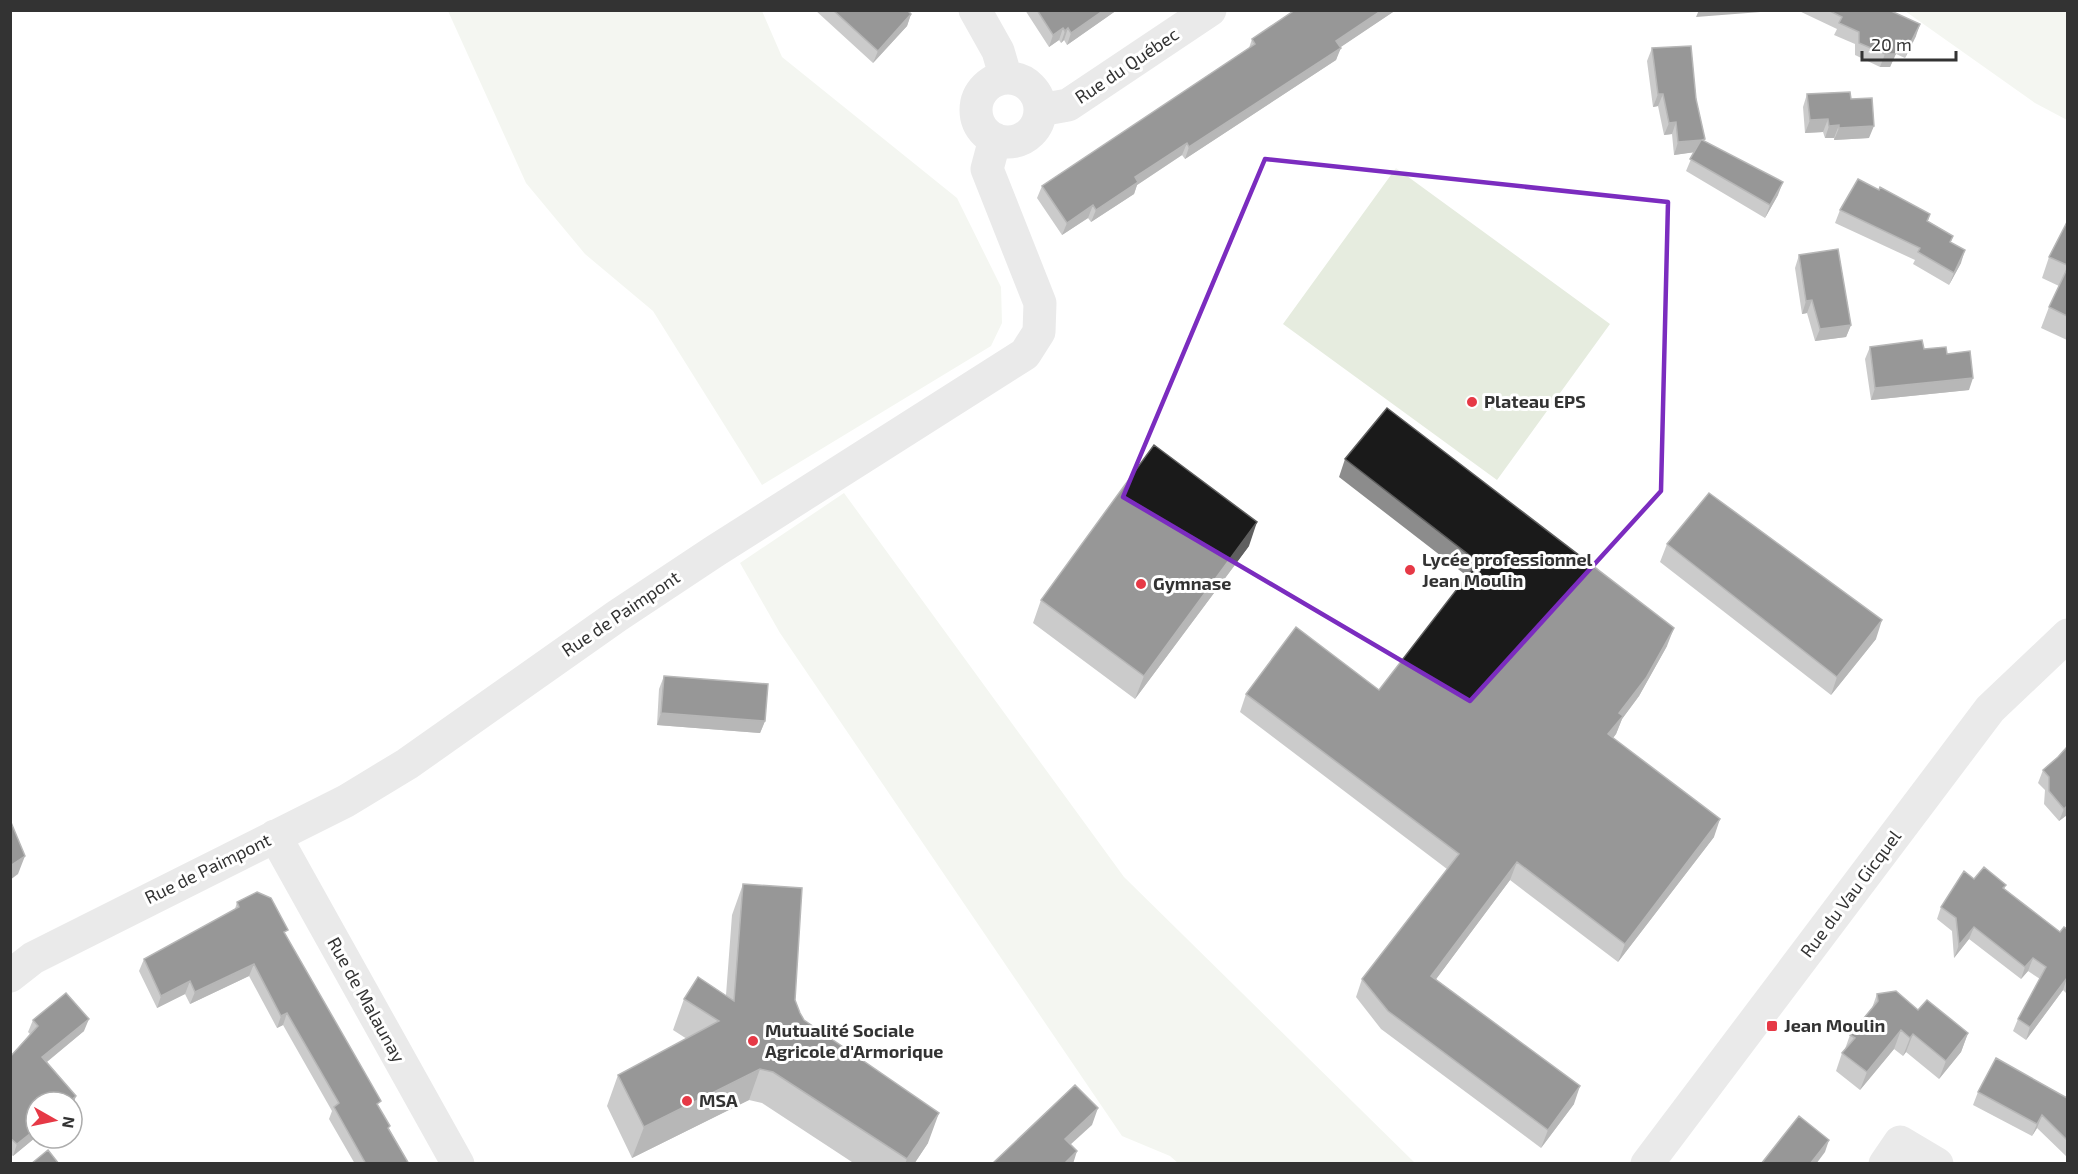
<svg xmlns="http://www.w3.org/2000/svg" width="2078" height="1174" font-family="'Exo 2',sans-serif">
<rect width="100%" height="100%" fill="#fff"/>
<!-- green -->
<path fill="#e6ecdf" d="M 448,11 L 762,11 L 782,57 L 957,198 L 1001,287 L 1002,323 L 991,346 L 762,485 L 653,311 L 585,254 L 526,183 Z
M 1905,11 L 2067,11 L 2067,120 L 2035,103 Z
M 1396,168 L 1610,324 L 1497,480 L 1283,324 Z
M 844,493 L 1124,877 L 1415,1163 L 1178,1163 L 1170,1156 L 1122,1136 L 780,633 L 740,563 Z"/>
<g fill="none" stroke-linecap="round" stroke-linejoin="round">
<!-- minor -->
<path stroke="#d0d0d0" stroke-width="33" d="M 975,10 L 998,51 L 1006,78
M976 110a32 32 0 1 1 64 0a32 32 0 1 1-64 0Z
M 1040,110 L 1068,105 L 1210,10
M 275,836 L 458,1164
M 10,976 L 33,958 L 346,801 L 407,764 L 617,616 L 715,551 L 1025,354 L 1039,332 L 1040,303 L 987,169 L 995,139
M 1647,1164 L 1990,709 L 2068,635
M 1885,1164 L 1900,1142 L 1937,1164"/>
</g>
<!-- wall -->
<path fill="#8c8c8c" d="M 815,10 L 907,10 L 911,14 L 907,26 L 873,63 Z
M 1025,10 L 1117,10 L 1067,45 L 1064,40 L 1061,43 L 1059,40 L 1049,47 Z
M 1295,10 L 1396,10 L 1340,47 L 1336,60 L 1185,159 L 1182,155 L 1137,185 L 1134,194 L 1091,222 L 1088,218 L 1062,235 L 1037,198 L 1042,186 L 1249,48 L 1252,39 Z
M 1797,10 L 1889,10 L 1916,36 L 1905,58 L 1896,54 L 1890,67 L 1880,67 L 1855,55 L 1855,44 L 1834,35 L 1837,29 Z
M 1652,48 L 1696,99 L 1705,139 L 1704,141 L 1778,195 L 1765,218 L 1686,171 L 1694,152 L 1674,155 L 1672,134 L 1664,135 L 1658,106 L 1653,107 L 1647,61 Z
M 1807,94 L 1851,99 L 1869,138 L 1834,140 L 1834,138 L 1825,138 L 1823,132 L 1805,133 L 1803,107 Z
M 1879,190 L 1930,214 L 1928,221 L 1953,236 L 1951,242 L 1961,263 L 1949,285 L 1913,264 L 1915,260 L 1835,223 L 1840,210 Z
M 2067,222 L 2067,340 L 2041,328 L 2049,307 L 2059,286 L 2042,278 L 2049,257 Z
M 1799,255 L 1851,325 L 1846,337 L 1815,341 L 1807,313 L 1802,314 L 1795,268 Z
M 1870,347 L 1924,349 L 1947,354 L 1969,390 L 1871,400 L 1865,359 Z
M 1345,459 L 1667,646 L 1639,696 L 1622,719 L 1616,734 L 1613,738 L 1714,837 L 1618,962 L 1510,880 L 1436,979 L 1574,1104 L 1541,1148 L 1381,1029 L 1356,997 L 1362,979 L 1447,869 L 1240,712 L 1246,694 L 1379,690 L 1467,576 L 1339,477 Z
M 1667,544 L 1876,639 L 1831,695 L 1660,562 Z
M 1249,546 L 1135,699 L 1033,623 L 1041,600 Z
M 664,676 L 765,721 L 760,733 L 657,725 L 659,689 Z
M 2067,745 L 2067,815 L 2059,821 L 2044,804 L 2045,790 L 2038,783 L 2043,770 L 2058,757 L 2066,749 Z
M 743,884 L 795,1000 L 800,1013 L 804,1020 L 928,1143 L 914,1164 L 855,1164 L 762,1103 L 749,1100 L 632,1158 L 607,1106 L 618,1075 L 687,1039 L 673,1030 L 684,999 L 726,995 L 732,915 Z
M 2006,885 L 2004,889 L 2060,932 L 2067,929 L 2067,994 L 2063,990 L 2026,1040 L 2013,1031 L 2018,1019 L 2040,979 L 2028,971 L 2021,979 L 1969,939 L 1954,958 L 1952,931 L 1937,919 L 1941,907 Z
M 237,902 L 286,936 L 379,1107 L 389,1129 L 409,1164 L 355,1164 L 329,1119 L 332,1111 L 283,1025 L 277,1028 L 249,976 L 190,1004 L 185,994 L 157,1008 L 139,971 L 144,959 L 235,909 Z
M 1877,994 L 1918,1010 L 1968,1033 L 1961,1052 L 1939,1079 L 1906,1052 L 1903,1056 L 1894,1049 L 1860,1090 L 1836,1071 L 1842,1053 L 1845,1049 L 1850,1035 L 1872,1008 Z
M 33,1020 L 84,1031 L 47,1062 L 76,1096 L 72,1107 L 72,1102 L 36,1102 L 36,1137 L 13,1156 L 10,1154 L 10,1057 L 30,1034 L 28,1032 Z
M 1978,1092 L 2067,1098 L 2067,1157 L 2037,1128 L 2032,1136 L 1973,1105 Z"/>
<!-- shaded-wall -->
<path fill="#5f5f5f" d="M 1104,10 L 1117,10 L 1067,45 L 1071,33 Z
M 1382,10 L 1396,10 L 1332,53 L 1336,41 Z
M 1699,10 L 1788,10 L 1696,17 Z
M 911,14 L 907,26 L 873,63 L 878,51 Z
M 1920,24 L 1916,36 L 1905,58 L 1909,46 Z
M 1063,28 L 1059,40 L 1049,47 L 1053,35 Z
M 1068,28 L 1064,40 L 1061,43 L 1065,31 Z
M 1901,42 L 1890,67 L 1880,67 L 1885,54 Z
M 1341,48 L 1336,60 L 1185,159 L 1189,147 Z
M 1658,94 L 1663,94 L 1658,106 L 1653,107 Z
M 1828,119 L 1823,132 L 1805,133 L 1810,120 Z
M 1676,122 L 1672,134 L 1664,135 L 1669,123 Z
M 1839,125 L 1834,138 L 1825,138 L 1829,126 Z
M 1874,126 L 1869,138 L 1834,140 L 1839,128 Z
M 1701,140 L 1696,152 L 1674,155 L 1678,142 Z
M 1187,143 L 1182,155 L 1137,185 L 1134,194 L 1091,222 L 1096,210 L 1135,177 Z
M 1783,182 L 1778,195 L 1765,218 L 1770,205 Z
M 1093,205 L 1088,218 L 1062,235 L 1067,223 Z
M 1965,250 L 1961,263 L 1949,285 L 1954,273 Z
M 1812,300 L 1807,313 L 1802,314 L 1806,301 Z
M 1851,325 L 1846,337 L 1815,341 L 1820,329 Z
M 1973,378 L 1969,390 L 1871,400 L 1875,388 Z
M 1257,522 L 1249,546 L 1135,699 L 1144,676 Z
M 1882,620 L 1876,639 L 1831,695 L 1837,677 Z
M 1674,628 L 1667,646 L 1639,696 L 1622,719 L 1616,734 L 1602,752 L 1608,734 L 1619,713 Z
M 661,713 L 765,721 L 760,733 L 657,725 Z
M 2067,806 L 2067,815 L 2059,821 L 2064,809 Z
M 1720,819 L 1714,837 L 1618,962 L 1625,944 Z
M 25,856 L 18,874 L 10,880 L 10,866 Z
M 1517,862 L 1510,880 L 1425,994 L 1431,976 Z
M 1974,927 L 1969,939 L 1954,958 L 1959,945 Z
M 2033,958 L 2028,971 L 2021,979 L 2025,967 Z
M 254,964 L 249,976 L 190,1004 L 195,992 Z
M 2067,978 L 2063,990 L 2026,1040 L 2030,1027 Z
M 190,981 L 185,994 L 157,1008 L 161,996 Z
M 287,1013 L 283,1025 L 277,1028 L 281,1016 Z
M 89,1019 L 84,1031 L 38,1069 L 42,1057 Z
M 1901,1030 L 1894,1049 L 1860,1090 L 1867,1072 Z
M 1968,1033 L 1961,1052 L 1939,1079 L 1946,1061 Z
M 1913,1034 L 1906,1052 L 1903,1056 L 1910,1038 Z
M 760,1069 L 749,1100 L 632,1158 L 644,1127 Z
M 1580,1086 L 1574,1104 L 1541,1148 L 1548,1130 Z
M 76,1096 L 72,1107 L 72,1102 L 69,1102 Z
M 1098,1108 L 1092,1125 L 1059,1155 L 1065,1139 Z
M 939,1113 L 928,1143 L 914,1164 L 905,1164 L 907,1159 Z
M 2042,1115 L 2037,1128 L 2032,1136 L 2037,1124 Z
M 36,1129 L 36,1137 L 13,1156 L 17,1144 Z
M 1829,1140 L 1825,1152 L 1816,1164 L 1810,1164 Z
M 1077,1151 L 1073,1164 L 1064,1164 Z"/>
<!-- building -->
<path fill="#1a1a1a" stroke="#5f5f5f" stroke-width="1.5" d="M 833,10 L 907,10 L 911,14 L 878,51 Z
M 1037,10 L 1104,10 L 1071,33 L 1068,28 L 1065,31 L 1063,28 L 1053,35 Z
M 1295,10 L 1382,10 L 1336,41 L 1341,48 L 1189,147 L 1187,143 L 1135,177 L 1138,182 L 1096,210 L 1093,205 L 1067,223 L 1042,186 L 1255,44 L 1252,39 Z
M 1828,10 L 1889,10 L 1920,24 L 1909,46 L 1901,42 L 1895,54 L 1885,54 L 1859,43 L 1859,32 L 1839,23 L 1842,17 Z
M 1691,46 L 1696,99 L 1705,139 L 1702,140 L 1783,182 L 1770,205 L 1690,159 L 1701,140 L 1678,142 L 1676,122 L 1669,123 L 1663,94 L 1658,94 L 1652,48 Z
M 1850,92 L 1851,99 L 1872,98 L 1874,126 L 1839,128 L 1839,125 L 1829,126 L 1828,119 L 1810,120 L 1807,94 Z
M 1858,179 L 1879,190 L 1880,187 L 1930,214 L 1927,221 L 1953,236 L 1950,242 L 1965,250 L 1954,273 L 1918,252 L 1920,248 L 1840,210 Z
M 2067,222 L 2067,265 L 2049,257 Z
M 1838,249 L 1851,325 L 1820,329 L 1812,300 L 1806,301 L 1799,255 Z
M 2067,269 L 2067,316 L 2049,307 Z
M 1922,340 L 1924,349 L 1946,347 L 1947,354 L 1970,351 L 1973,378 L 1875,388 L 1870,347 Z
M 1387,408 L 1674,628 L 1646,678 L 1619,713 L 1623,716 L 1608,734 L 1720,819 L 1625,944 L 1517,862 L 1431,976 L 1580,1086 L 1548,1130 L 1388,1011 L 1362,979 L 1459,854 L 1246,694 L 1296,627 L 1379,690 L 1478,562 L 1345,459 Z
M 1154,445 L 1257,522 L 1144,676 L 1041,600 Z
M 1709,493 L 1882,620 L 1837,677 L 1667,544 Z
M 664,676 L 768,684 L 765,721 L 661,713 Z
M 2067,747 L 2067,806 L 2064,809 L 2049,791 L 2049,777 L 2043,770 L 2058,757 Z
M 10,820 L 25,856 L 10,866 Z
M 1984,867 L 2006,885 L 2003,888 L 2060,932 L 2064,927 L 2067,929 L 2067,978 L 2030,1027 L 2018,1019 L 2046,967 L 2033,958 L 2025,967 L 1974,927 L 1959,945 L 1956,918 L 1941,907 L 1964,871 L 1974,879 Z
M 743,884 L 802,888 L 795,1000 L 800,1013 L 804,1020 L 939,1113 L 907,1159 L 773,1072 L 760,1069 L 644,1127 L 618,1075 L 719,1021 L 684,999 L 698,977 L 734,1001 Z
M 257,892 L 271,898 L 288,930 L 284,932 L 381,1101 L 377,1104 L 390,1126 L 388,1128 L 409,1164 L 366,1164 L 334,1107 L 339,1103 L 287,1013 L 281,1016 L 254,964 L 195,992 L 190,981 L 161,996 L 144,959 L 239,907 L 237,902 Z
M 1896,991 L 1918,1010 L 1927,1000 L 1968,1033 L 1946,1061 L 1913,1034 L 1910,1038 L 1901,1030 L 1867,1072 L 1842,1053 L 1855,1038 L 1850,1035 L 1878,1001 L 1877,994 Z
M 66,993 L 89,1019 L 42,1057 L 76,1096 L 69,1102 L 36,1102 L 36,1129 L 17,1144 L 10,1138 L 10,1057 L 38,1026 L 33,1020 Z
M 1996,1058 L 2067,1098 L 2067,1140 L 2042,1115 L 2037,1124 L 1978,1092 Z
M 1075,1085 L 1098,1108 L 1065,1139 L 1077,1151 L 1064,1164 L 992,1164 Z
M 1799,1116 L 1829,1140 L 1810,1164 L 1761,1164 Z
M 48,1150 L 59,1164 L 31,1164 Z"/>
<!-- marked area -->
<path d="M0 0H2078V1174H0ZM 1265,159 L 1668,202 L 1661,491 L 1470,701 L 1123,497 Z" fill="#fff" fill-opacity=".55" fill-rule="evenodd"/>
<path fill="none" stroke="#7b2cbf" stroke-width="4.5" stroke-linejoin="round" d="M 1265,159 L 1668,202 L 1661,491 L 1470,701 L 1123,497 Z"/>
<!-- markers -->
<g fill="#e63946" stroke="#fff" stroke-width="2">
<circle cx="1472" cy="402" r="6"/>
<circle cx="1410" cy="570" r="6"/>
<circle cx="1141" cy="584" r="6"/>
<rect x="1766" y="1020" width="12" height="12" rx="3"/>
<circle cx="753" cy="1041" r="6"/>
<circle cx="687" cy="1101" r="6"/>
</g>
<g text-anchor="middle" stroke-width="6" stroke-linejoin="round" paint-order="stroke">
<!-- street labels -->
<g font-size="18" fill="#333" stroke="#fff">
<text transform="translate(1127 66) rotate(-34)" y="6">Rue du Québec</text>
<text transform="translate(621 614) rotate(-34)" y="6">Rue de Paimpont</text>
<text transform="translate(208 869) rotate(-26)" y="6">Rue de Paimpont</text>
<text transform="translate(1851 894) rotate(-53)" y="6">Rue du Vau Gicquel</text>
<text transform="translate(366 1000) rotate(61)" y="6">Rue de Malaunay</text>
</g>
<!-- poi labels -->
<g font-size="18" font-weight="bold" fill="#333" stroke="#fff" text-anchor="start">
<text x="1484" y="408">Plateau EPS</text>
<text x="1422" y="566">Lycée professionnel<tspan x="1422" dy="21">Jean Moulin</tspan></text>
<text x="1153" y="590">Gymnase</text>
<text x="1784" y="1032">Jean Moulin</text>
<text x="765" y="1037">Mutualité Sociale<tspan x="765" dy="21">Agricole d'Armorique</tspan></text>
<text x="699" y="1107">MSA</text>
</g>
</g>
<!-- border -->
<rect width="2078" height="1174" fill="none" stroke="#333333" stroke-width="24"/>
<!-- north arrow -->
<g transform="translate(54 1120) rotate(99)"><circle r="28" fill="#ffffff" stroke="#adadad" stroke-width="1.5"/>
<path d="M0-4.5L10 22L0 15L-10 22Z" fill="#e63946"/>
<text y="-9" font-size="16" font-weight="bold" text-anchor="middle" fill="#333333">N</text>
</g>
<!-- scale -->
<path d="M1862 51v9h94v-9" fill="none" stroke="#333333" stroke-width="3"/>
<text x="1871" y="51" font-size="18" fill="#333333" stroke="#ffffff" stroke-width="4.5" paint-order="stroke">20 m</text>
</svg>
